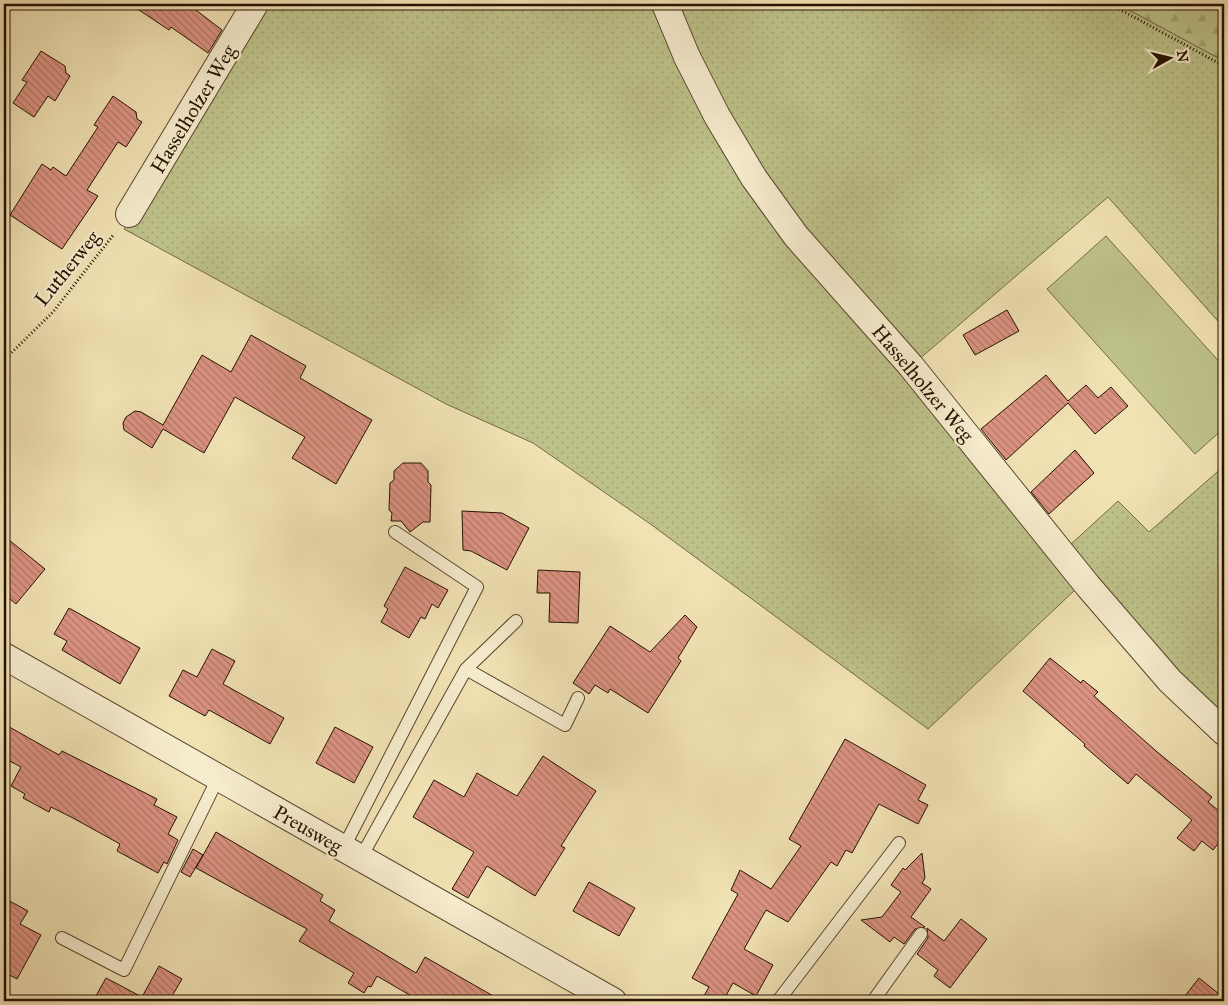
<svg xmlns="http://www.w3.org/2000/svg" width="1228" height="1005" font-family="'IM FELL Great Primer',serif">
<defs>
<pattern id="grass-dots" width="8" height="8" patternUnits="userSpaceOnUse" patternTransform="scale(1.25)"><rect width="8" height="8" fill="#bec28a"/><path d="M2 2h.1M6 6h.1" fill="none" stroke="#a3a675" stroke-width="1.8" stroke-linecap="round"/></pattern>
<pattern id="forest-firs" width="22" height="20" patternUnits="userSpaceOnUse" patternTransform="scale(1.25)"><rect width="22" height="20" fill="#bec28a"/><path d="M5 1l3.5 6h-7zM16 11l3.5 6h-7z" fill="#a3a675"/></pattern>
<pattern id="building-back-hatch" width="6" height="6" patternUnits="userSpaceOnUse" patternTransform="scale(1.25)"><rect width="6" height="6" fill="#dc9382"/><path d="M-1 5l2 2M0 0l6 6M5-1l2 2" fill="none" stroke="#b27768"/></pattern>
</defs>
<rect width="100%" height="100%" fill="#f1e2b4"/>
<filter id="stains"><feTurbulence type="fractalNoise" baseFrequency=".004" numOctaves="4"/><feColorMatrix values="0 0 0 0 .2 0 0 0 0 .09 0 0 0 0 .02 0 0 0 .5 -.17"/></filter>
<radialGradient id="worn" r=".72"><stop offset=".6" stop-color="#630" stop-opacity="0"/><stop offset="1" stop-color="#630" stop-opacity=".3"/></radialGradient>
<!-- grass -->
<path fill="url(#grass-dots)" stroke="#726a45" d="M 262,4 L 654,4 L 692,93 L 902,371 L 1076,589 L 928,729 L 649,523 L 533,443 L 446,404 L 124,229 Z
M 672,4 L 1118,4 L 1224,61 L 1224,328 L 1108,197 L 917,361 L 802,227 L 739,141 Z
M 1224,466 L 1224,719 L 1184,680 L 1070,545 L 1118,501 L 1149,532 Z"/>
<!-- forest -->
<path fill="url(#forest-firs)" stroke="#726a45" d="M 1118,4 L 1209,4 L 1224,12 L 1224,61 Z"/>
<!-- pitch -->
<path fill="#bec28a" stroke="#726a45" d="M 1106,236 L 1224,367 L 1224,428 L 1195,454 L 1047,289 Z"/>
<!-- building -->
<path fill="url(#building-back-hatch)" stroke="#251100" d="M 130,4 L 188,4 L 222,30 L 208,53 L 171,27 L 169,30 Z
M 41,51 L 65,66 L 66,73 L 70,76 L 55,101 L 48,96 L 34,117 L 13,103 L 27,82 L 22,80 Z
M 113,96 L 136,112 L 137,119 L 142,122 L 126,147 L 118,142 L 87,190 L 98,196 L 62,249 L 10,215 L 42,164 L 51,170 L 53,167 L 66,176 L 98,127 L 94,125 Z
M 1007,310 L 1019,331 L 975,355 L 963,335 Z
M 251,335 L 306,366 L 300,378 L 372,420 L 336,484 L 292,458 L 305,437 L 235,397 L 204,453 L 163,429 L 152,448 L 124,430 L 123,423 L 126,417 L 135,411 L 141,412 L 163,425 L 202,355 L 231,372 Z
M 1046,375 L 1068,401 L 1086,385 L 1098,398 L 1111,387 L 1128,406 L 1095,434 L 1068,403 L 1006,460 L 981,429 Z
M 1075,450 L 1094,473 L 1049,514 L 1031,492 Z
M 403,463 L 421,463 L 428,471 L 428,482 L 431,485 L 430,522 L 423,522 L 410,532 L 401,521 L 391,521 L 392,513 L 389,510 L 390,483 L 394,480 L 394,471 Z
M 462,511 L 502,513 L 529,528 L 507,570 L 471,551 L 463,550 Z
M 4,536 L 45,569 L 16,604 L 4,594 Z
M 405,567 L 448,590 L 438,608 L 432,604 L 425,619 L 421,617 L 409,638 L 381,622 L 388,609 L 384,606 Z
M 538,570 L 580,572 L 578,623 L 549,622 L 550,593 L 537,593 Z
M 69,608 L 140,648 L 120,684 L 62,650 L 67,641 L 54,634 Z
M 685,615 L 697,627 L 678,658 L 681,661 L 648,713 L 610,689 L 608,693 L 595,685 L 589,694 L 573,683 L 610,626 L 650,652 Z
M 212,649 L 235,661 L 223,684 L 284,718 L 270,744 L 209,710 L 205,716 L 169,696 L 183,670 L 197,677 Z
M 1050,658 L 1081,683 L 1083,680 L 1098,692 L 1094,696 L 1156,751 L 1212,797 L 1208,802 L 1224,815 L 1224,836 L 1213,850 L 1202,841 L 1194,851 L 1177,838 L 1192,820 L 1136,774 L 1128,784 L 1084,746 L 1085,744 L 1023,691 Z
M 4,724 L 59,755 L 62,751 L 157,799 L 154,805 L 177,817 L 168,834 L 178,840 L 167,864 L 164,862 L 158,873 L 117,851 L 120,844 L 73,818 L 51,807 L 49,812 L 23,798 L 25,794 L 11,786 L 21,767 L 4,758 Z
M 335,727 L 373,747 L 354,783 L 316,763 Z
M 845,739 L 926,785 L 918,800 L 928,805 L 918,824 L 879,804 L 852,853 L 846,850 L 837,866 L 831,862 L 788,922 L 766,910 L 744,949 L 773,965 L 756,996 L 733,983 L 723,1001 L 701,1001 L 709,987 L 692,978 L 738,894 L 731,890 L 740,870 L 771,889 L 801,846 L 789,839 Z
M 543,756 L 596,791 L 561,846 L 565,848 L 535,896 L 487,866 L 468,898 L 452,889 L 474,852 L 413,817 L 434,780 L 464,797 L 477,773 L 517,796 Z
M 216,832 L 323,895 L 320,901 L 335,910 L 329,921 L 416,973 L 425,957 L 502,1001 L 420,1001 L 377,976 L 371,987 L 368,986 L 364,993 L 348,983 L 354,973 L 299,941 L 307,929 L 196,868 Z
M 193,849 L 203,855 L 190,877 L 181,872 Z
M 922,853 L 925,878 L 922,883 L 931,889 L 911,917 L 925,927 L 915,929 L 904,944 L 894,937 L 890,942 L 861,920 L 882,917 L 901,892 L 891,885 L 903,868 L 905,870 Z
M 589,882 L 635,908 L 619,936 L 573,911 Z
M 4,898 L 28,911 L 20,924 L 41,935 L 17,979 L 4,972 Z
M 961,919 L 987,939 L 950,988 L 934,976 L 938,970 L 917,954 L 928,938 L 927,928 L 944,941 Z
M 159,966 L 182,979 L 169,1001 L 93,1001 L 106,978 L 142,997 Z
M 1199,978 L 1224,998 L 1224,1001 L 1181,1001 Z"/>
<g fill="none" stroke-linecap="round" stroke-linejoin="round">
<defs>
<path id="service" d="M 466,669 L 565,725 L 578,698
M 343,849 L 477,587 L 395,532
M 360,859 L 466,669 L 516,621
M 62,938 L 124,970 L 218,778
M 778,1001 L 899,843
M 873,1001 L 921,934"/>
<path id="minor" d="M 665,4 L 687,57 L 717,116 L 754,178 L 796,236 L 911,366 L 1088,586 L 1170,681 L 1224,732
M 129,214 L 255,4
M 4,656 L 613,1001"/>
</defs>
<!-- service casing -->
<use href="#service" stroke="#58452d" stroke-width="14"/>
<!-- minor casing -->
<use href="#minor" stroke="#58452d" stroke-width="28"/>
<!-- path -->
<path stroke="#251100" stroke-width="3" stroke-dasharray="1 2.5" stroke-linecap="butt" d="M 1110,4 L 1224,66
M 4,360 L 53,312 L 114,234"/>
<!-- service -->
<use href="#service" stroke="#f6ecce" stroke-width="12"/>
<!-- minor -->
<use href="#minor" stroke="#f6ecce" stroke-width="26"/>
</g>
<g text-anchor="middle" stroke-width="4.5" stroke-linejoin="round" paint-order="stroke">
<!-- street labels -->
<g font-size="20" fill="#251100" stroke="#f6ecce">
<text transform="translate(193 109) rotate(-59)" y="7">Hasselholzer Weg</text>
<text transform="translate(67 268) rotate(-51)" y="7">Lutherweg</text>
<text transform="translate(923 383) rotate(50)" y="7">Hasselholzer Weg</text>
<text transform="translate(308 829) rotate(30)" y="7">Preusweg</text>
</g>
</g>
<!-- margin -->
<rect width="1228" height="1005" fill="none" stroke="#f1e2b4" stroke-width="20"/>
<rect x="5" y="5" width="1218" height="995" fill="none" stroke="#251100" stroke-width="2.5"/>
<rect x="10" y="10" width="1208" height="985" fill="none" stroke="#251100"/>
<!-- north arrow -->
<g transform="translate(1170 58) rotate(82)" stroke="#f6ecce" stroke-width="4" paint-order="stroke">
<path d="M0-4L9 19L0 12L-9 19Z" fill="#251100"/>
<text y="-8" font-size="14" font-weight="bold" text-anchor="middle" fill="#251100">N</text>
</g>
<rect width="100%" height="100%" filter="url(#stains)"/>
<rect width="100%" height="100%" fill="url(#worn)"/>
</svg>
